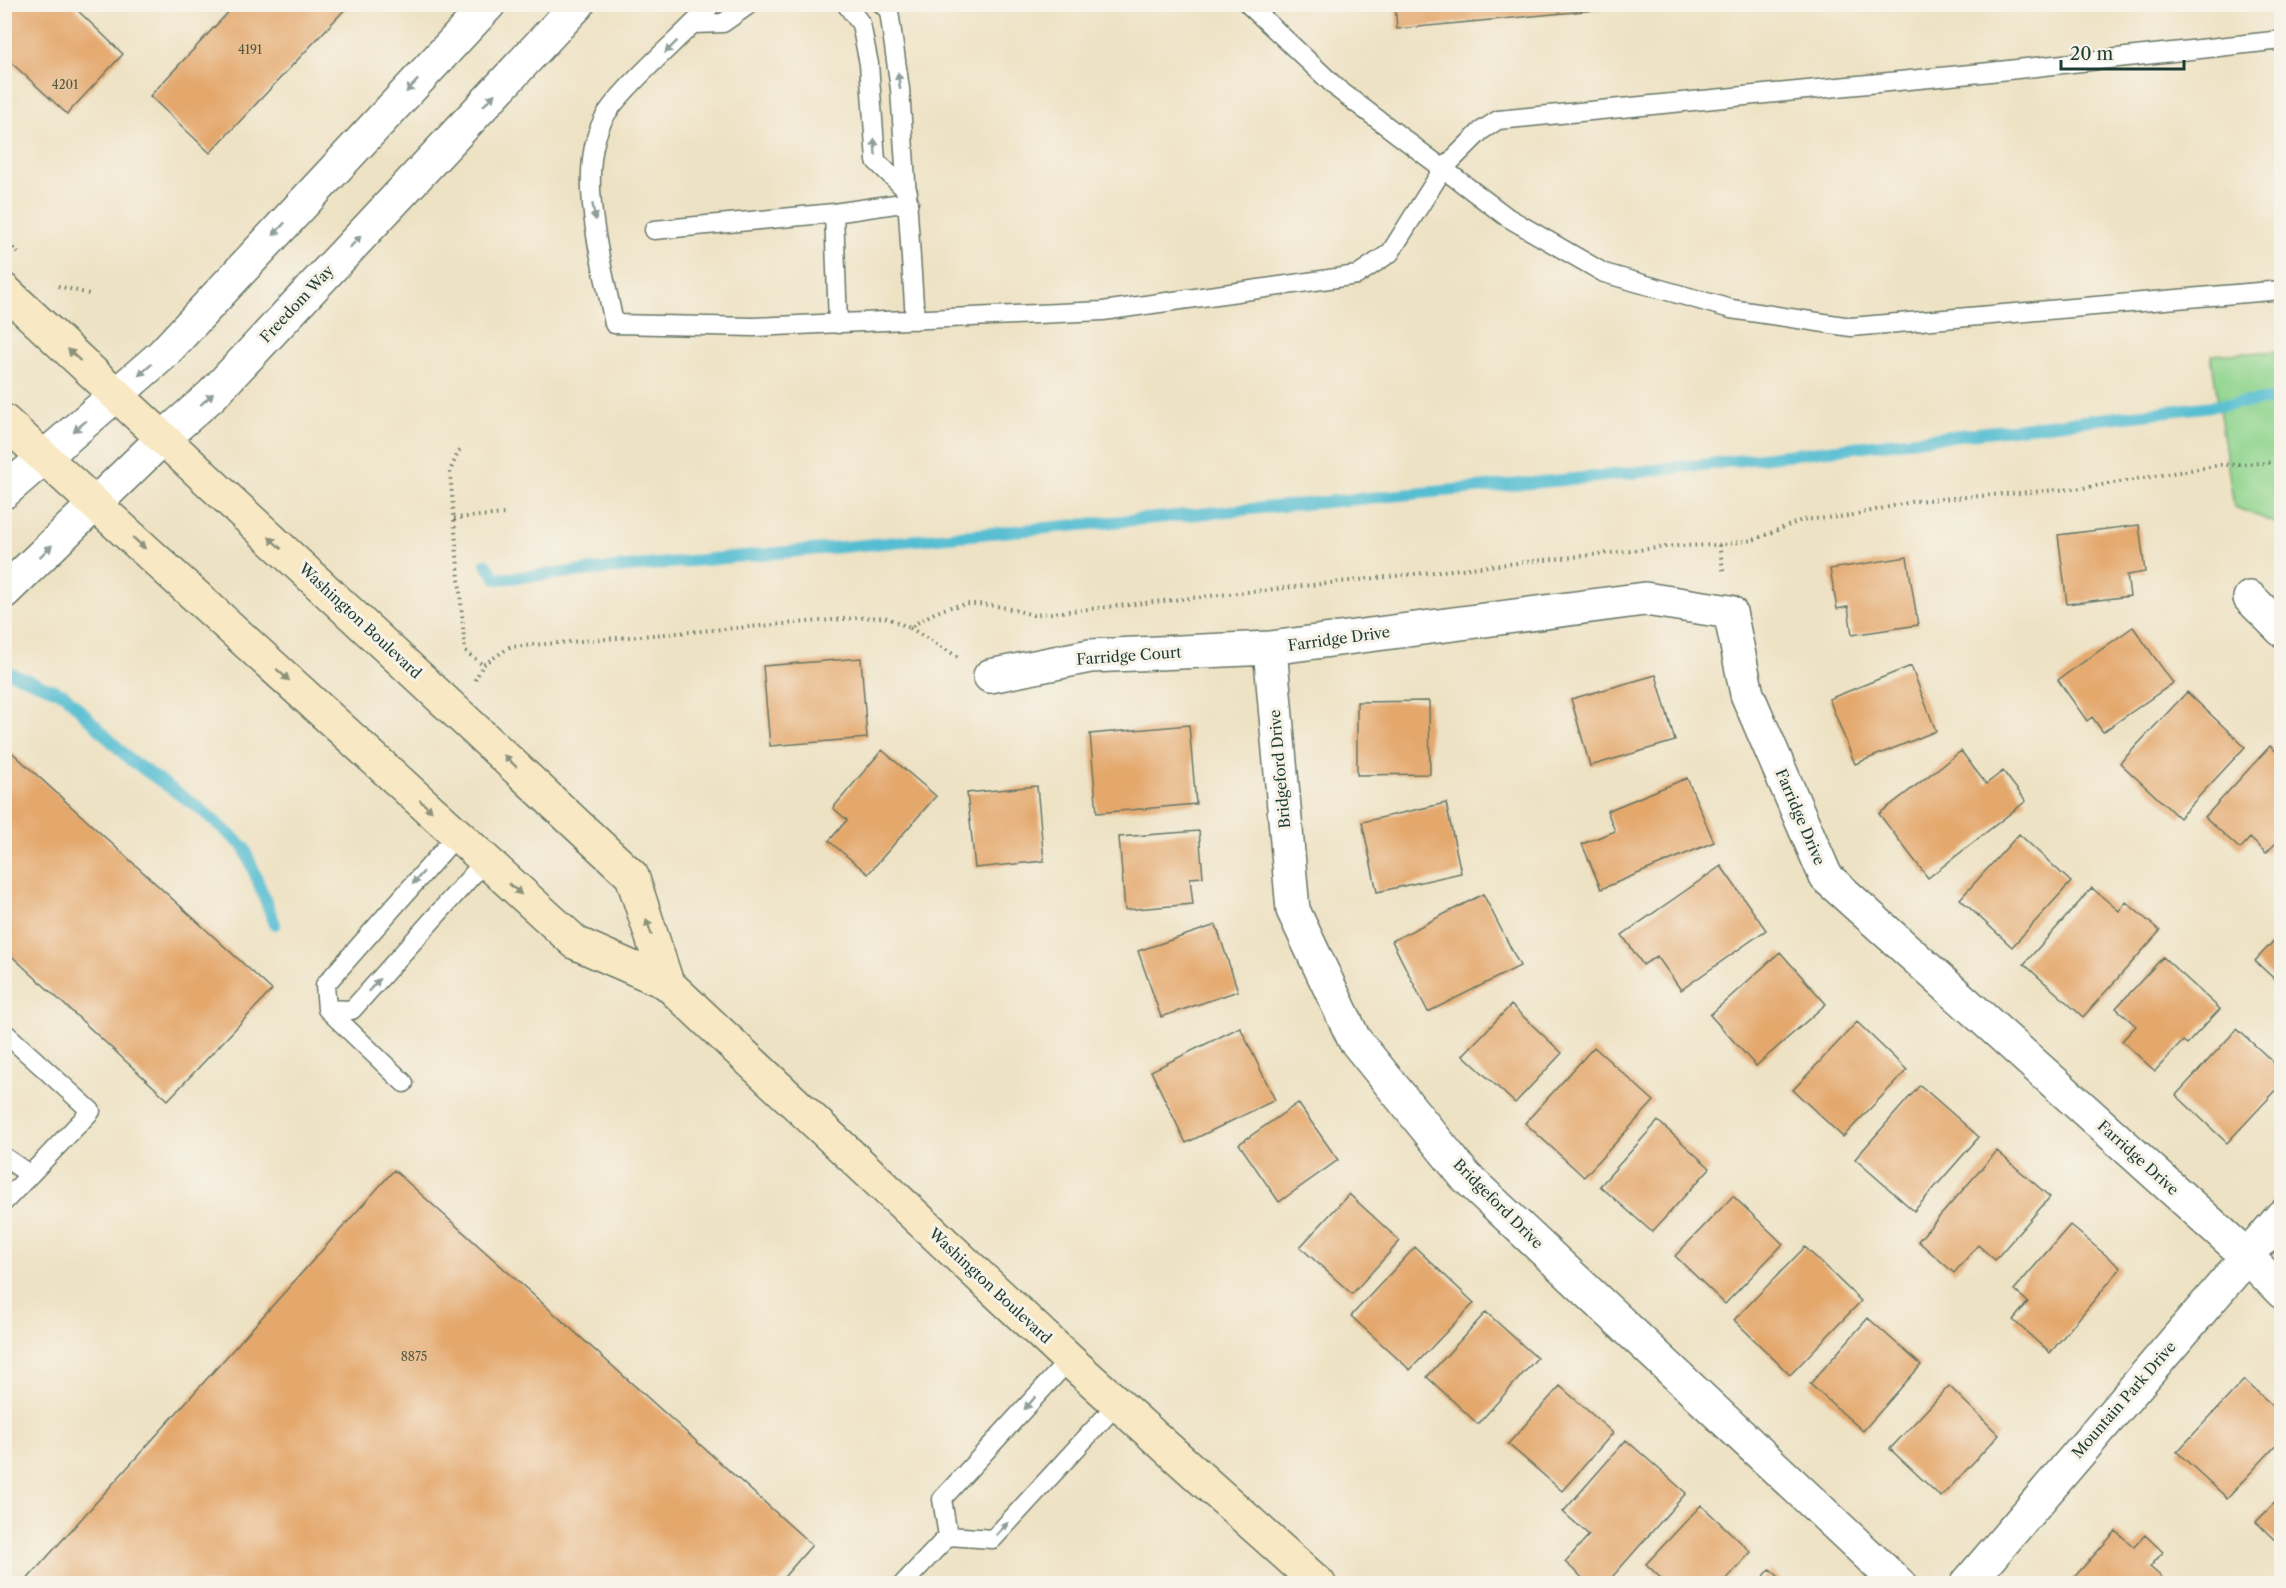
<svg xmlns="http://www.w3.org/2000/svg" width="2286" height="1588" font-family="'Libre Caslon Text',serif">
<rect width="100%" height="100%" fill="#f7f3e8"/>
<filter id="ink" filterUnits="userSpaceOnUse"><feTurbulence type="fractalNoise" baseFrequency=".0167" numOctaves="2"/><feDisplacementMap in="SourceGraphic" scale="12" xChannelSelector="R" yChannelSelector="G"/><feConvolveMatrix kernelMatrix="1 2 1 2 8 2 1 2 1" color-interpolation-filters="sRGB"/></filter>
<filter id="wash" filterUnits="userSpaceOnUse"><feTurbulence type="fractalNoise" baseFrequency=".008" numOctaves="4" result="noise"/><feDisplacementMap in="SourceGraphic" scale="24" xChannelSelector="R" yChannelSelector="G"/><feGaussianBlur stdDeviation="1.35" result="paint"/><feColorMatrix in="noise" values="0 0 0 0 0 0 0 0 0 0 0 0 0 0 0 0 0 1.4 0 .05"/><feComposite in="paint" operator="in"/></filter>
<g filter="url(#wash)">
<rect width="100%" height="100%" fill="#eee2c4"/>
<!-- green -->
<path fill="#8fd48d" stroke="#578860" stroke-width="1.5" d="M 2281,351 L 2282,351 L 2281,525 L 2234,507 L 2211,355 Z"/>
<g fill="none" stroke-linecap="round" stroke-linejoin="round">
<!-- stream -->
<path stroke="#56bed2" stroke-width="12" d="M 486,564 L 497,579 L 1595,477 L 2282,398
M 5,671 L 64,694 L 129,759 L 199,808 L 244,847 L 275,924"/>
</g>
<g id="blocks">
<!-- building -->
<path fill="#e4a86d" d="M 4,4 L 71,4 L 123,54 L 67,114 L 4,56 Z
M 236,4 L 350,4 L 210,153 L 150,96 Z
M 1395,4 L 1636,4 L 1636,6 L 1397,29 Z
M 2139,525 L 2145,572 L 2127,575 L 2130,596 L 2067,604 L 2058,535 Z
M 1907,557 L 1918,625 L 1852,635 L 1848,607 L 1837,609 L 1830,569 Z
M 2133,627 L 2173,683 L 2103,732 L 2092,717 L 2087,721 L 2058,680 Z
M 861,658 L 867,738 L 770,746 L 763,666 Z
M 1911,666 L 1936,731 L 1855,764 L 1829,699 Z
M 1656,675 L 1675,741 L 1590,766 L 1571,699 Z
M 2187,692 L 2245,747 L 2179,818 L 2120,763 Z
M 1429,701 L 1430,774 L 1357,775 L 1357,702 Z
M 1189,725 L 1196,804 L 1097,813 L 1090,734 Z
M 4,745 L 272,990 L 168,1100 L 4,949 Z
M 2270,746 L 2282,757 L 2282,837 L 2266,853 L 2250,838 L 2240,849 L 2205,817 Z
M 882,750 L 936,796 L 868,874 L 829,841 L 847,820 L 833,808 Z
M 1961,751 L 1986,784 L 2003,771 L 2026,801 L 1928,878 L 1879,814 Z
M 1687,778 L 1714,842 L 1601,889 L 1582,844 L 1615,831 L 1607,811 Z
M 1037,786 L 1044,861 L 975,868 L 967,793 Z
M 1446,803 L 1461,873 L 1377,892 L 1362,822 Z
M 1199,831 L 1203,877 L 1190,878 L 1193,904 L 1125,910 L 1119,837 Z
M 2019,834 L 2071,882 L 2012,947 L 1960,899 Z
M 1721,866 L 1766,930 L 1681,990 L 1657,956 L 1643,965 L 1622,935 Z
M 2092,888 L 2119,911 L 2126,902 L 2160,931 L 2083,1017 L 2024,964 Z
M 1483,894 L 1520,966 L 1428,1012 L 1392,941 Z
M 1216,925 L 1238,991 L 1161,1017 L 1138,951 Z
M 2282,932 L 2282,986 L 2255,961 Z
M 1780,952 L 1826,1004 L 1756,1066 L 1710,1015 Z
M 2163,957 L 2220,1009 L 2187,1044 L 2183,1041 L 2155,1071 L 2122,1041 L 2136,1026 L 2116,1008 Z
M 1511,1005 L 1562,1053 L 1515,1103 L 1463,1055 Z
M 1857,1022 L 1907,1070 L 1843,1137 L 1793,1090 Z
M 1240,1027 L 1275,1100 L 1186,1143 L 1151,1071 Z
M 2237,1029 L 2282,1070 L 2282,1084 L 2227,1143 L 2176,1095 Z
M 1594,1047 L 1654,1101 L 1584,1177 L 1525,1123 Z
M 1920,1085 L 1979,1137 L 1914,1211 L 1855,1159 Z
M 1298,1103 L 1338,1160 L 1279,1202 L 1239,1144 Z
M 1658,1121 L 1710,1168 L 1652,1232 L 1600,1186 Z
M 1997,1151 L 2050,1197 L 1995,1260 L 1978,1245 L 1954,1273 L 1918,1241 Z
M 394,1170 L 812,1545 L 778,1584 L 23,1584 Z
M 1349,1194 L 1400,1241 L 1352,1294 L 1300,1247 Z
M 1733,1196 L 1783,1244 L 1725,1304 L 1675,1256 Z
M 2070,1225 L 2121,1268 L 2050,1353 L 2013,1320 L 2028,1302 L 2014,1290 Z
M 1415,1247 L 1474,1303 L 1410,1370 L 1351,1316 Z
M 1805,1247 L 1861,1301 L 1790,1375 L 1734,1320 Z
M 1486,1312 L 1537,1358 L 1478,1424 L 1427,1377 Z
M 1868,1318 L 1921,1365 L 1863,1431 L 1810,1384 Z
M 2244,1380 L 2282,1414 L 2282,1439 L 2227,1498 L 2177,1452 Z
M 1560,1386 L 1613,1433 L 1562,1491 L 1508,1444 Z
M 1949,1386 L 1999,1435 L 1941,1497 L 1890,1449 Z
M 1626,1440 L 1686,1493 L 1606,1584 L 1589,1584 L 1565,1562 L 1589,1535 L 1563,1512 Z
M 2282,1495 L 2282,1547 L 2256,1522 Z
M 1701,1505 L 1751,1552 L 1722,1584 L 1667,1584 L 1646,1564 Z
M 2116,1531 L 2134,1547 L 2145,1535 L 2163,1552 L 2150,1567 L 2165,1580 L 2161,1584 L 2068,1584 Z
M 1770,1569 L 1787,1584 L 1757,1584 Z"/>
</g>
</g>
<g filter="url(#ink)">
<use href="#blocks" fill-opacity="0" stroke="#677766" stroke-width="1.5"/>
<g fill="none" stroke-linecap="round" stroke-linejoin="round">
<defs>
<path id="service" d="M 712,4 C 680,39 642,69 612,106 C 569,159 603,263 614,324 L 754,327 L 1103,311 L 1357,275 L 1390,253 L 1443,169 L 1481,131 L 1498,120 L 1981,73 L 2282,40
M 846,4 L 861,24 L 869,64 L 876,161 L 908,192
M 882,4 L 889,11 L 900,89 L 915,320
M 1248,4 L 1339,90 L 1507,217 L 1604,273 L 1731,309 L 1851,327 L 2282,290
M 694,24 L 723,23 L 750,4
M 834,213 L 909,202
M 654,230 L 834,213 L 838,324
M 327,1009 L 352,1010 L 484,862
M 4,1032 L 91,1111 L 4,1202
M 404,1083 L 327,1009 L 325,985 L 457,835
M 4,1157 L 29,1174
M 948,1536 L 942,1499 L 1069,1360
M 903,1584 L 948,1536 L 993,1539 L 1118,1403"/>
<path id="minor" d="M 2250,598 L 2282,630
M 1270,648 L 1293,910 L 1354,1039 L 1465,1176 L 1899,1584
M 990,676 L 1090,656 L 1270,648 L 1645,599 L 1730,612 L 1747,694 L 1826,877 L 2247,1256 L 2282,1292
M 1967,1584 L 2282,1216"/>
<path id="tertiary" d="M 4,492 L 162,355 L 489,4
M 4,592 L 163,438 L 212,395 L 578,4"/>
<path id="secondary" d="M 4,290 L 632,876 L 667,983
M 4,421 L 576,943 L 667,983 L 1069,1360 L 1319,1584"/>
</defs>
<!-- service casing -->
<use href="#service" stroke="#677766" stroke-width="21"/>
<!-- minor casing -->
<use href="#minor" stroke="#677766" stroke-width="36"/>
<!-- tertiary casing -->
<use href="#tertiary" stroke="#677766" stroke-width="36"/>
<!-- secondary casing -->
<use href="#secondary" stroke="#677766" stroke-width="36"/>
<!-- path -->
<path stroke="#677766" stroke-width="4" stroke-dasharray="1.5 4.5" stroke-linecap="butt" d="M 4,226 L 9,242 L 18,253
M 58,286 L 89,294
M 459,450 L 450,471 L 465,651 L 483,665
M 454,518 L 505,514
M 1719,545 L 1724,574
M 2275,571 L 2282,564
M 910,628 L 958,657
M 475,680 L 483,665 L 510,647 L 856,618 L 885,617 L 910,628 C 953,596 984,601 1033,615 L 1675,546 L 1719,545 L 1753,540 L 1802,520 L 1849,516 L 1915,501 L 2083,488 L 2221,465 L 2282,462"/>
<!-- service -->
<use href="#service" stroke="#fff" stroke-width="18"/>
<!-- minor -->
<use href="#minor" stroke="#fff" stroke-width="33"/>
<!-- tertiary -->
<use href="#tertiary" stroke="#fff" stroke-width="33"/>
<!-- secondary -->
<use href="#secondary" stroke="#f8e8c3" stroke-width="33"/>
</g>
<!-- one-way arrows -->
<defs><path id="oneway-solid" d="M-6-.8H1V-3.2L6.5 0L1 3.2V.8H-6Z" transform="scale(1.5)"/></defs>
<g fill="#8f9e9a">
<use href="#oneway-solid" transform="translate(671 47) rotate(135)"/>
<use href="#oneway-solid" transform="translate(899 81) rotate(-98)"/>
<use href="#oneway-solid" transform="translate(412 86) rotate(133)"/>
<use href="#oneway-solid" transform="translate(489 100) rotate(-47)"/>
<use href="#oneway-solid" transform="translate(875 147) rotate(-94)"/>
<use href="#oneway-solid" transform="translate(594 212) rotate(79)"/>
<use href="#oneway-solid" transform="translate(279 229) rotate(133)"/>
<use href="#oneway-solid" transform="translate(355 242) rotate(-47)"/>
<use href="#oneway-solid" transform="translate(145 370) rotate(139)"/>
<use href="#oneway-solid" transform="translate(207 399) rotate(-42)"/>
<use href="#oneway-solid" transform="translate(80 426) rotate(140)"/>
<use href="#oneway-solid" transform="translate(46 551) rotate(-44)"/>
<use href="#oneway-solid" transform="translate(418 878) rotate(131)"/>
<use href="#oneway-solid" transform="translate(374 985) rotate(-48)"/>
<use href="#oneway-solid" transform="translate(1030 1403) rotate(132)"/>
<use href="#oneway-solid" transform="translate(1002 1529) rotate(-47)"/>
</g>
<g fill="#8c927c">
<use href="#oneway-solid" transform="translate(74 355) rotate(-137)"/>
<use href="#oneway-solid" transform="translate(139 543) rotate(42)"/>
<use href="#oneway-solid" transform="translate(275 543) rotate(-137)"/>
<use href="#oneway-solid" transform="translate(283 675) rotate(42)"/>
<use href="#oneway-solid" transform="translate(510 761) rotate(-137)"/>
<use href="#oneway-solid" transform="translate(426 806) rotate(42)"/>
<use href="#oneway-solid" transform="translate(515 889) rotate(41)"/>
<use href="#oneway-solid" transform="translate(649 927) rotate(-108)"/>
</g>
</g>
<g text-anchor="middle" stroke-width="6" stroke-linejoin="round" paint-order="stroke">
<!-- number labels -->
<g font-size="12" fill="#505842">
<text x="250" y="54">4191</text>
<text x="65" y="89">4201</text>
<text x="414" y="1361">8875</text>
</g>
<!-- street labels -->
<g font-size="15" fill="#1f3d34" stroke="#f7f3e8">
<text transform="translate(297 304) rotate(-47)" y="5">Freedom Way</text>
<text transform="translate(360 621) rotate(43)" y="5">Washington Boulevard</text>
<text transform="translate(1339 639) rotate(-8)" y="5">Farridge Drive</text>
<text transform="translate(1129 656) rotate(-4)" y="5">Farridge Court</text>
<text transform="translate(1280 769) rotate(-95)" y="5">Bridgeford Drive</text>
<text transform="translate(1800 817) rotate(67)" y="5">Farridge Drive</text>
<text transform="translate(2138 1158) rotate(42)" y="5">Farridge Drive</text>
<text transform="translate(1498 1204) rotate(45)" y="5">Bridgeford Drive</text>
<text transform="translate(990 1286) rotate(43)" y="5">Washington Boulevard</text>
<text transform="translate(2124 1400) rotate(-49)" y="5">Mountain Park Drive</text>
</g>
</g>
<!-- margin -->
<rect width="2286" height="1588" fill="none" stroke="#f7f3e8" stroke-width="24"/>
<!-- scale -->
<path d="M2061 60v9h123v-9" fill="none" stroke="#1f3d34" stroke-width="3"/>
<text x="2070" y="60" font-size="18" fill="#1f3d34" stroke="#f7f3e8" stroke-width="4.5" paint-order="stroke">20 m</text>
</svg>
